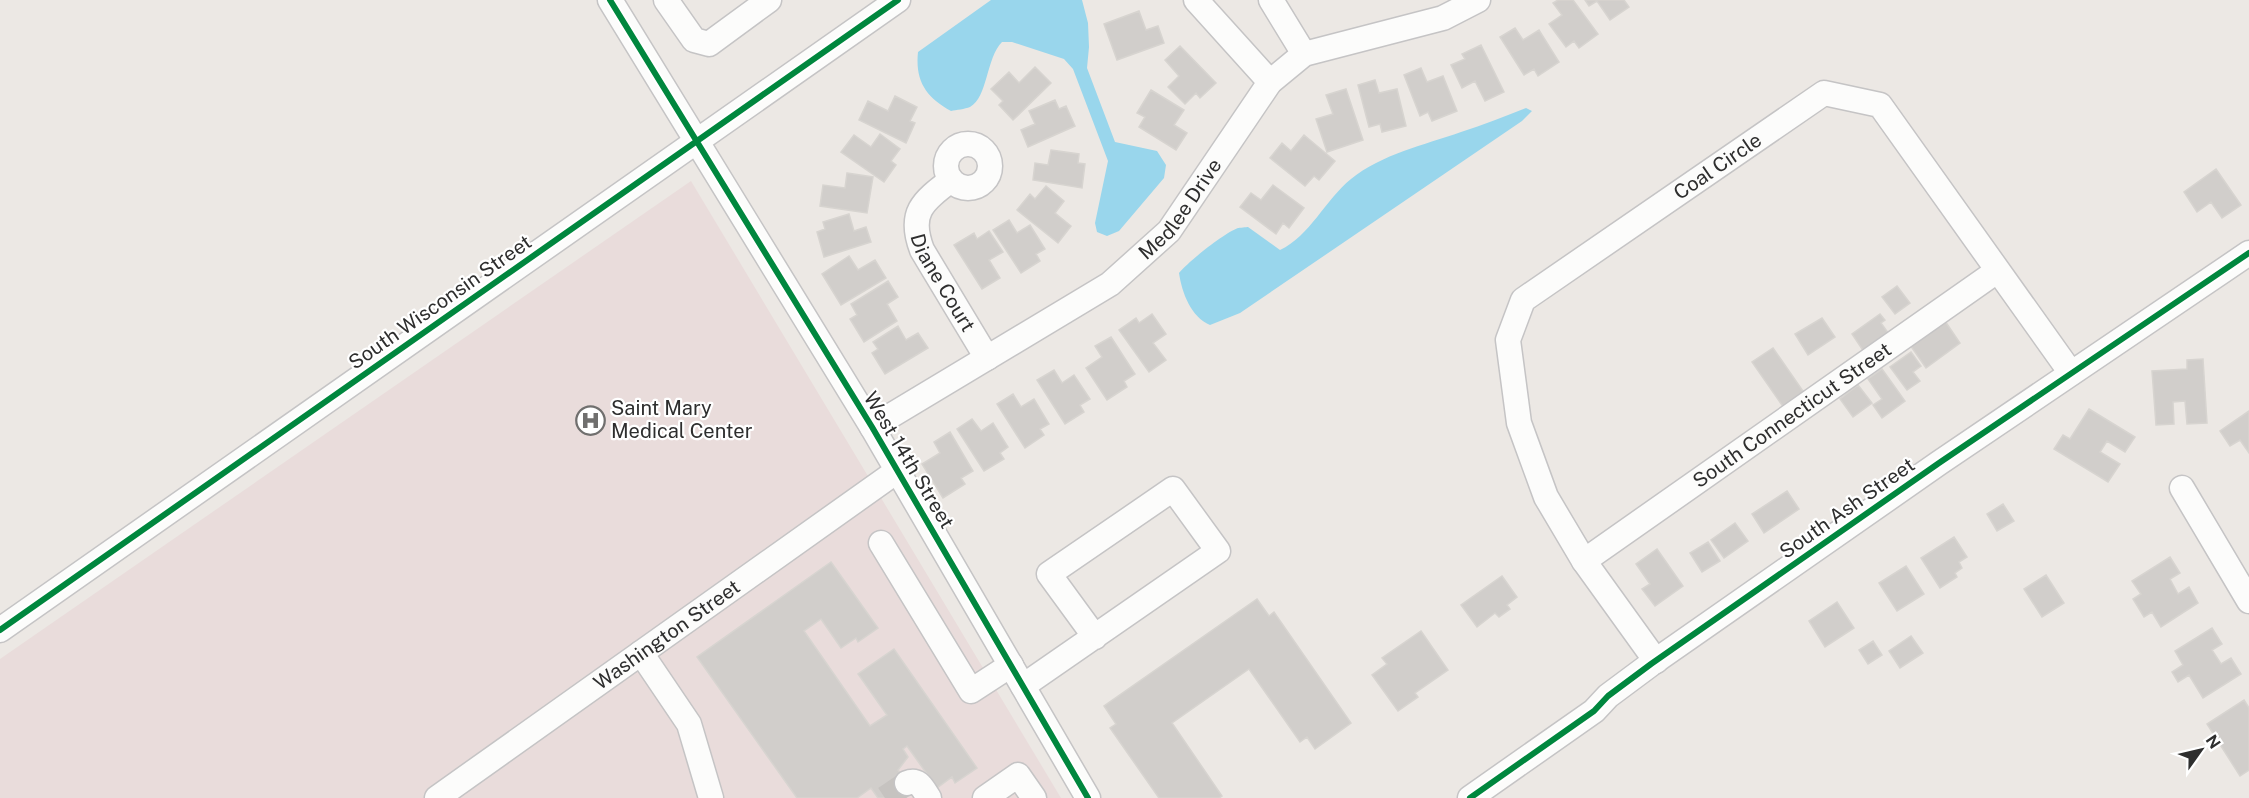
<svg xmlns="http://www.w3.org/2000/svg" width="2249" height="798" font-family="'Public Sans',sans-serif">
<rect width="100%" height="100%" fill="#ece8e4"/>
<!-- medical -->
<path fill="#e9dcdb" d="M 691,181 L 1061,798 L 0,798 L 0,659 Z"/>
<!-- water -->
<path fill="#99d6ec" d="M 991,0 L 1082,0 L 1088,23 L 1089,47 L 1087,68 L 1115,142 L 1157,151 L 1166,165 L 1164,178 L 1119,231 L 1107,236 L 1097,232 L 1095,223 L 1108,161 L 1073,69 L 1064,59 L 1012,42 L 1002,42 C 986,58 988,97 970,107 C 965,109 956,110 951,111 C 926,97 915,81 918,52 Z
M 1526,108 L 1532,111 L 1522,121 L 1240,313 L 1210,325 C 1191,317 1182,293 1179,273 C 1188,262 1224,233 1238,228 C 1239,228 1247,227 1248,227 L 1280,250 C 1310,236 1325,200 1351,179 C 1382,154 1424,145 1461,132 C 1483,125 1505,116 1526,108 Z"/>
<!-- building -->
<path fill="#d1cecb" stroke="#d7d4d0" stroke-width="1.5" d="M 1558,0 L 1573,0 L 1598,34 L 1579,48 L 1574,41 L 1566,47 L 1549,24 L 1562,15 L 1553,3 Z
M 1585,0 L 1624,0 L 1629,7 L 1610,20 L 1597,1 L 1589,6 Z
M 1139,11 L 1146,30 L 1158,26 L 1164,43 L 1117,60 L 1104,24 Z
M 1515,28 L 1523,40 L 1539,30 L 1559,62 L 1538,76 L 1534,69 L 1524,75 L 1500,37 Z
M 1481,45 L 1504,92 L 1485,101 L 1475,81 L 1462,88 L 1451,65 L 1465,59 L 1462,54 Z
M 1180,46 L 1216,83 L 1200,98 L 1196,93 L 1185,104 L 1168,87 L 1179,76 L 1165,60 Z
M 1035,67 L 1051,83 L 1013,120 L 999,105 L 1003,101 L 991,89 L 1009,72 L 1019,83 Z
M 1421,68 L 1427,82 L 1443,76 L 1457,111 L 1432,121 L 1428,112 L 1420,116 L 1404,75 Z
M 1375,80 L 1379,93 L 1397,89 L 1406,126 L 1382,132 L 1380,124 L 1369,127 L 1358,85 Z
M 1346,89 L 1363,140 L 1327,152 L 1316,119 L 1333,114 L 1326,95 Z
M 1151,90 L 1184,110 L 1174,125 L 1187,133 L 1176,150 L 1139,127 L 1145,117 L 1137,113 Z
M 895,96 L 917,107 L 910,121 L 915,123 L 906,143 L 859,120 L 868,101 L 888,111 Z
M 1055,100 L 1059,109 L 1066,106 L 1075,126 L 1028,147 L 1021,130 L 1035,124 L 1029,111 Z
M 880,134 L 900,149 L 891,161 L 896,165 L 884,182 L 841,152 L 854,135 L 871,147 Z
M 1304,135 L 1335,161 L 1319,180 L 1314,176 L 1305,186 L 1270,158 L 1282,143 L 1291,151 Z
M 1051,150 L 1079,154 L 1078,163 L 1085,164 L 1082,188 L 1033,180 L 1035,163 L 1048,165 Z
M 2216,169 L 2241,205 L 2222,218 L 2211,202 L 2197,212 L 2184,192 Z
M 847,173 L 873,177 L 867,213 L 820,206 L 823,185 L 845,188 Z
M 1273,185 L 1304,208 L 1289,228 L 1283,223 L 1276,234 L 1240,207 L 1251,193 L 1261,200 Z
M 1046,186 L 1064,201 L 1055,213 L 1071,226 L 1058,243 L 1017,210 L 1030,194 L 1035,199 Z
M 849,214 L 854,231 L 866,227 L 871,242 L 824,257 L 817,232 L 825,229 L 823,222 Z
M 1009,220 L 1017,233 L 1030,225 L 1045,249 L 1036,254 L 1040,261 L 1021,273 L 993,230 Z
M 989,231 L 1003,252 L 989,260 L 1000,278 L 982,289 L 954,245 L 974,233 L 977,239 Z
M 849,256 L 858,270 L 875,260 L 886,278 L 841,305 L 822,274 Z
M 888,281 L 898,297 L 887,304 L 897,321 L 864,342 L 850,319 L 857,315 L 851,304 Z
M 1897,286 L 1910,303 L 1895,314 L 1882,297 Z
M 1152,314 L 1166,334 L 1153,343 L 1166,360 L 1149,372 L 1119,330 L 1136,318 L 1139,323 Z
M 1880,314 L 1885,320 L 1881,323 L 1889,334 L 1864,352 L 1852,334 Z
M 1822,318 L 1835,337 L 1808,355 L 1795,334 Z
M 1945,321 L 1960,343 L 1926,368 L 1910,345 Z
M 898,326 L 906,340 L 918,333 L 928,348 L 885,374 L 872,353 L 878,349 L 873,342 Z
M 1111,337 L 1135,374 L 1124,381 L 1127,387 L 1107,400 L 1086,368 L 1102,357 L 1095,346 Z
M 1773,348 L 1805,394 L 1784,408 L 1752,362 Z
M 1911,352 L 1921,366 L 1913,372 L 1920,381 L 1907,390 L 1890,367 Z
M 2203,359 L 2207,423 L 2187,424 L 2185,401 L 2173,402 L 2174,424 L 2156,425 L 2152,371 L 2187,369 L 2187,360 Z
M 1882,369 L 1905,401 L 1882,418 L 1873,405 L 1882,399 L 1868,379 Z
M 1054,370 L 1062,383 L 1074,375 L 1090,399 L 1080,405 L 1084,412 L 1065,424 L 1037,380 Z
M 1858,385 L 1872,403 L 1853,417 L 1840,399 Z
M 1013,394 L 1021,407 L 1034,399 L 1049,424 L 1040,429 L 1044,435 L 1025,448 L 997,404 Z
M 2089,409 L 2135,437 L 2125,452 L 2107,441 L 2100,452 L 2120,464 L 2108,482 L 2054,449 L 2063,435 L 2070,439 Z
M 2249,411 L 2249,453 L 2240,440 L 2230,446 L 2220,431 Z
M 972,419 L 981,431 L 993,423 L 1008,447 L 1000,453 L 1004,459 L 984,471 L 957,429 Z
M 950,432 L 973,471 L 961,478 L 965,484 L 943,498 L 922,464 L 940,453 L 934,442 Z
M 1787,491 L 1799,509 L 1764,533 L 1752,514 Z
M 2003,504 L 2014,521 L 1997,531 L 1987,514 Z
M 1735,523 L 1748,541 L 1724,558 L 1711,540 Z
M 1954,537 L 1967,557 L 1959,562 L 1962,568 L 1955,573 L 1957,577 L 1940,588 L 1921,558 Z
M 1708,542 L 1720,561 L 1702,572 L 1690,553 Z
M 1657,549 L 1683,586 L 1655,606 L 1642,589 L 1650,584 L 1636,564 Z
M 2170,557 L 2180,573 L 2170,579 L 2178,594 L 2189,587 L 2198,603 L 2161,627 L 2152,612 L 2144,617 L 2133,599 L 2141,594 L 2132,581 Z
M 831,562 L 878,628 L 858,642 L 856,638 L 841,648 L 821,619 L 804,631 L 870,726 L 887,715 L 858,674 L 894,649 L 977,768 L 955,783 L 952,777 L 937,788 L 907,746 L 903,749 L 908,757 L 898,770 L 913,790 L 902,798 L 878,798 L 871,788 L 857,798 L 797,798 L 697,657 Z
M 1906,566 L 1924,594 L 1897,611 L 1879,583 Z
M 2046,575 L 2064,603 L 2042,617 L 2024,589 Z
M 1502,576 L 1517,597 L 1507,605 L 1510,609 L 1499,617 L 1495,613 L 1477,627 L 1461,605 Z
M 1257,599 L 1269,616 L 1274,612 L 1351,723 L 1315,749 L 1307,737 L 1300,742 L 1249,669 L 1172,723 L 1222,796 L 1219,798 L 1159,798 L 1110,728 L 1116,724 L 1104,706 Z
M 1837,602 L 1854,628 L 1825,647 L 1809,621 Z
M 2212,628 L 2222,644 L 2212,650 L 2221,664 L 2231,658 L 2241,674 L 2203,698 L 2189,675 L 2178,682 L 2172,672 L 2183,665 L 2175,651 Z
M 1421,631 L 1448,670 L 1415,693 L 1418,697 L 1398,711 L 1372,675 L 1387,664 L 1382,658 Z
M 1911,636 L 1923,653 L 1900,668 L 1889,651 Z
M 1873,641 L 1882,655 L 1868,664 L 1859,650 Z
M 2244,700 L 2249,708 L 2249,770 L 2240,776 L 2207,724 Z"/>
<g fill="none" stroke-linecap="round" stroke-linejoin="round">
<!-- minor-tunnel -->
<path stroke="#c6c3c0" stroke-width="24" stroke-dasharray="24 12" stroke-linecap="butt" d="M 885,798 L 907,783"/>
<defs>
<g id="minor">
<path d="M 610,0 L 872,427 L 1088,798"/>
<path d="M 666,0 L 694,40 L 709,44 L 769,0"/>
<path d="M 1196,0 L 1270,82"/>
<path d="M 1271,0 L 1304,54"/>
<circle cx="968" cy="166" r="22"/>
<path id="s1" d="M 951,180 C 922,202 908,213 922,250 L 987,358"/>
<path id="s2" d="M 872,427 L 1110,284 L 1169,231 L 1270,82 L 1304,54 L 1443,18 L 1478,0"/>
<path d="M 2182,488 L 2249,601"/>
<path d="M 881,543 L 971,691 L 1011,665"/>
<path id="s3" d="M 1584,561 L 1997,271"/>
<path d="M 0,630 L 898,0"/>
<path d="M 641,653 L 689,724 L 711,798"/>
<path id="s4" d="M 1656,661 L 1584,561 L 1546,497 L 1519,423 L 1508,340 L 1523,300 L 1824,93 L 1880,105 L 2071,373"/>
<path d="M 1023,686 L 1218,551 L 1173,489 L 1049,574 L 1095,637"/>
<path d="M 907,783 C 919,778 923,789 929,798"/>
<path id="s5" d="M 437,798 L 897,471"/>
<path d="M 985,798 L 1018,775 L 1034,798"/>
<path d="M 1470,798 L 1594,711 L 1608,696 L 1651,664 L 1939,463 L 2249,253"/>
</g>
</defs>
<!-- minor casing -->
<use href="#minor" stroke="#c5c4c5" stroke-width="27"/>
<!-- minor -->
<use href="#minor" stroke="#fcfcfb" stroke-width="24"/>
<defs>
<path id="cycleway" d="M 610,0 L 872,427 L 1088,798
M 0,630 L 898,0
M 1470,798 L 1594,711 L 1608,696 L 1651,664 L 1939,463 L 2249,253"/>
</defs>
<!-- cycleway casing -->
<use href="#cycleway" stroke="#fff" stroke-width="10"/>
<!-- cycleway -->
<use href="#cycleway" stroke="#00873e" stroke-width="6"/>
</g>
<!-- icons -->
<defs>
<symbol id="hospital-ring" viewBox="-11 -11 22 22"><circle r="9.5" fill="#fff" stroke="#706f6e" stroke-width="1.5"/><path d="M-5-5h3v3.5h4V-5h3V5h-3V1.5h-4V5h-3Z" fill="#706f6e"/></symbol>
</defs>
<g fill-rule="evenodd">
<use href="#hospital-ring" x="574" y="404" width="33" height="33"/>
</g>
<g text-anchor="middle" stroke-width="4.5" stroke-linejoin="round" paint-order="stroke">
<!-- street labels -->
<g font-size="20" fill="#2e2e2e" stroke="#fff">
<text dy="7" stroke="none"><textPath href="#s4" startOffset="639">Coal Circle</textPath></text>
<text dy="7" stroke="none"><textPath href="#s2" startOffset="381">Medlee Drive</textPath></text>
<text dy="7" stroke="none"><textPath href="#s1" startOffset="123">Diane Court</textPath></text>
<text transform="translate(440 302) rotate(-35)" y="7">South Wisconsin Street</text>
<text dy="7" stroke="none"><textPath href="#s3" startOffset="254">South Connecticut Street</textPath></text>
<text transform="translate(909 460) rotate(59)" y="7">West 14th Street</text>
<text transform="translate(1847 508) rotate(-35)" y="7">South Ash Street</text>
<text dy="7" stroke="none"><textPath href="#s5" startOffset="282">Washington Street</textPath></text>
</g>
<!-- poi labels -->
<g font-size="20" fill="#2e2e2e" stroke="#fff" text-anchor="start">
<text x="611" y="415">Saint Mary<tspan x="611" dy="23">Medical Center</tspan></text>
</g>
</g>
<!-- north arrow -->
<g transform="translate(2201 750) rotate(56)" stroke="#ffffff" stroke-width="4.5" paint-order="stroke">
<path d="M0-4.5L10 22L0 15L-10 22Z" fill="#2e2e2e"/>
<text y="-9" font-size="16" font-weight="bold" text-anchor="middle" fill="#2e2e2e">N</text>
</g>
</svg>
